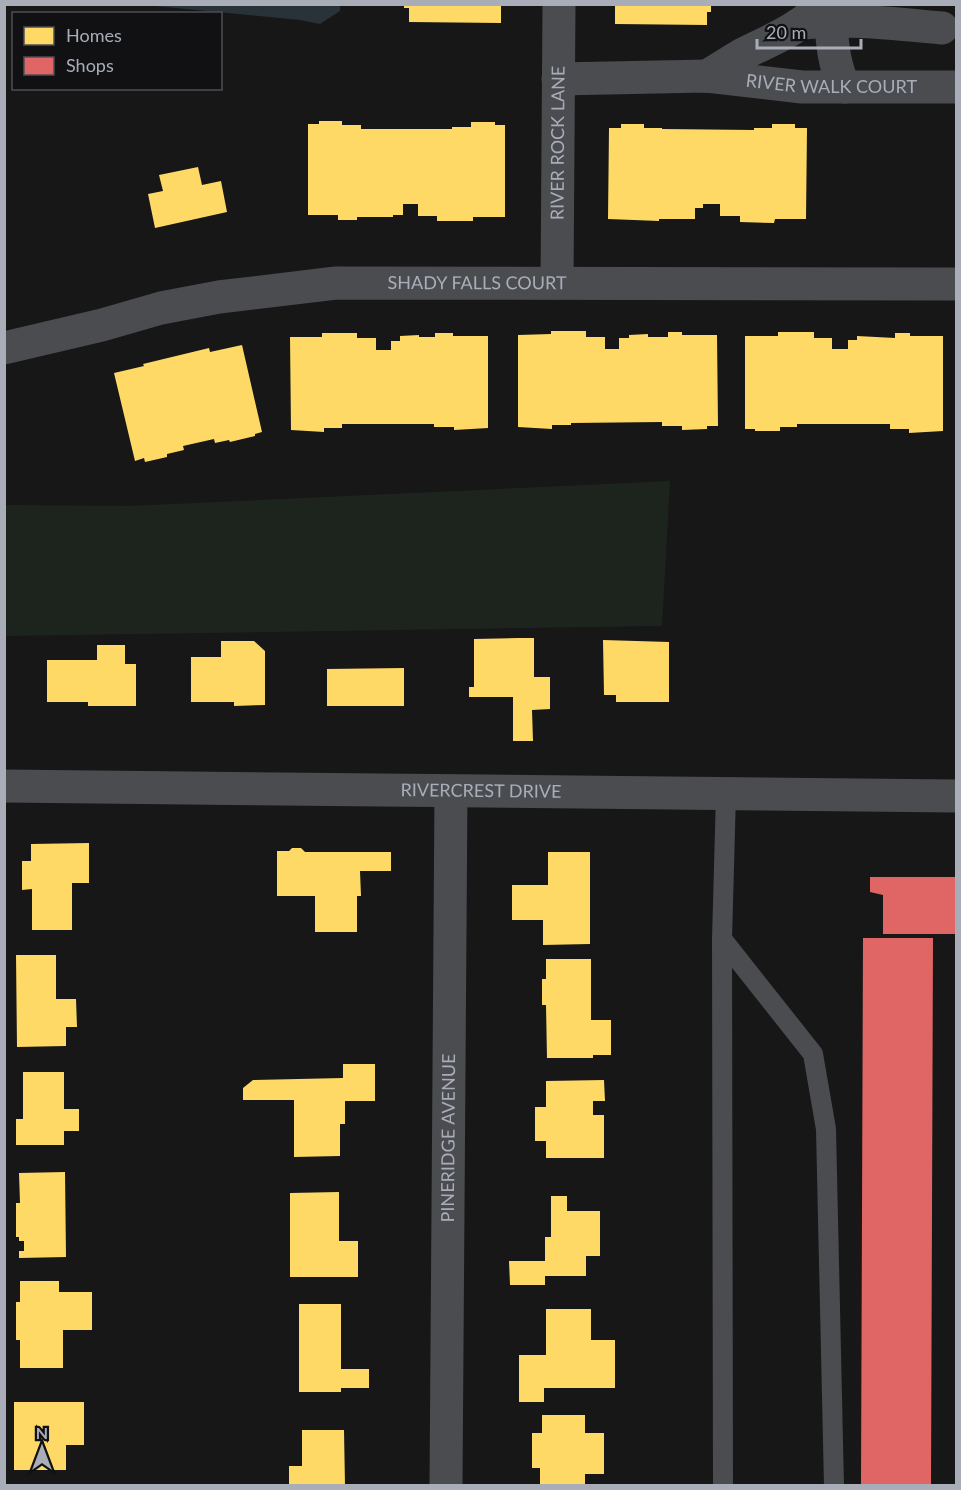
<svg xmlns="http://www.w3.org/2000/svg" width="961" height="1490" font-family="Lato,sans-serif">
<rect width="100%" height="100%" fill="#171717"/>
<!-- green -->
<path fill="#1d241e" d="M 670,481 L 662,626 L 5,636 L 5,505 L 129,506 Z"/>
<!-- water -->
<path fill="#2a3239" d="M 340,4 L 340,11 L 320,24 L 300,20 L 145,5 Z"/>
<!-- homes -->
<path fill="#ffd966" d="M 404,4 L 501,4 L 501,23 L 409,22 L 409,8 L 404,8 Z
M 615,4 L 711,4 L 711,12 L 707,12 L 707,25 L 615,24 Z
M 319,121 L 342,121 L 342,125 L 361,125 L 361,129 L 452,129 L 452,127 L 471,127 L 471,122 L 495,122 L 495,125 L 505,125 L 505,217 L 473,217 L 473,221 L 437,221 L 437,216 L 418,216 L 418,204 L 403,204 L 403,215 L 393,215 L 393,217 L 357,217 L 357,220 L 338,220 L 338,215 L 308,215 L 308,124 L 319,124 Z
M 621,124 L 644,124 L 644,128 L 662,128 L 662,129 L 754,130 L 754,128 L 772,128 L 772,124 L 795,124 L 795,128 L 807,128 L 806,219 L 775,219 L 774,223 L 740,222 L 740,216 L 720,216 L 720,204 L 703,204 L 703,208 L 695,208 L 695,219 L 659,219 L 659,221 L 608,219 L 609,128 L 621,128 Z
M 198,167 L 202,185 L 221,181 L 227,212 L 155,228 L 148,194 L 163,191 L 159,175 Z
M 551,331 L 586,331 L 586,337 L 605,337 L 605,349 L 619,349 L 619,338 L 629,338 L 629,335 L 648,334 L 648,337 L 668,337 L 668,332 L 682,332 L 682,335 L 717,335 L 718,426 L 707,426 L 707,429 L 682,430 L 682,426 L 662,426 L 662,422 L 571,423 L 571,425 L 552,425 L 552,429 L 518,427 L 518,335 L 551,334 Z
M 778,332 L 814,332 L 814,338 L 832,338 L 832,349 L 848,349 L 848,340 L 857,340 L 857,336 L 895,338 L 895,333 L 910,333 L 910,336 L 943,336 L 943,431 L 909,433 L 909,429 L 890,429 L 890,424 L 797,424 L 797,427 L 780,427 L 780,431 L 755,431 L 755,429 L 745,429 L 745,336 L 778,336 Z
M 322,333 L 357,333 L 357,338 L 376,338 L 376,350 L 391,350 L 391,341 L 400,341 L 400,336 L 419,335 L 419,337 L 435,337 L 435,333 L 453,333 L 453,336 L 488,336 L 488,428 L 454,430 L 454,427 L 434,427 L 434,424 L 342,424 L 342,428 L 324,428 L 324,432 L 291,430 L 290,337 L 322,337 Z
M 242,345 L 262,432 L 255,434 L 255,436 L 230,442 L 229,440 L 215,443 L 214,439 L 183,446 L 184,450 L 167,454 L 167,457 L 145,462 L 144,458 L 135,461 L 114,373 L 144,366 L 143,364 L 209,348 L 210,352 Z
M 518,638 L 534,638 L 534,677 L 550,677 L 550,709 L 532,710 L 533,741 L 513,741 L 513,697 L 469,697 L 469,687 L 474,687 L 474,639 Z
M 603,640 L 669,642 L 669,702 L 616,702 L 616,695 L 604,695 Z
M 221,641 L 254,641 L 265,651 L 265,705 L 234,706 L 234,702 L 191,702 L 191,657 L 221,657 Z
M 97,645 L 125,645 L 125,664 L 136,664 L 136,706 L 88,706 L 88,702 L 47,702 L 47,660 L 97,660 Z
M 404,668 L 404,706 L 327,706 L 327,669 Z
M 89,843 L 89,883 L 72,883 L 72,930 L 32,930 L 32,889 L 22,890 L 22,861 L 31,861 L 31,844 Z
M 292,848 L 301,848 L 305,852 L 391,852 L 391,871 L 360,871 L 361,896 L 357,896 L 357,932 L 315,932 L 315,896 L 277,896 L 277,851 L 289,851 Z
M 548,852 L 590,852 L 590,944 L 543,945 L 543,920 L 512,920 L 512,885 L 548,885 Z
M 16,955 L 56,955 L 56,999 L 76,999 L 77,1027 L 66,1027 L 66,1046 L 17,1047 Z
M 546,959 L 591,959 L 591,1020 L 611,1020 L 611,1055 L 593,1055 L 593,1058 L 547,1058 L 546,1005 L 542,1005 L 542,979 L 546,979 Z
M 343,1064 L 375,1064 L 375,1101 L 345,1101 L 345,1124 L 340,1124 L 340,1156 L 294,1157 L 294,1100 L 243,1100 L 243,1088 L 253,1080 L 343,1078 Z
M 23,1072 L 64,1072 L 64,1109 L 79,1109 L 79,1131 L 64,1131 L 64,1145 L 16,1145 L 16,1119 L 23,1119 Z
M 604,1080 L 605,1101 L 593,1101 L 593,1115 L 604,1115 L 604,1158 L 546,1158 L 546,1141 L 535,1141 L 535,1107 L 546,1107 L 546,1081 Z
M 65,1172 L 66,1257 L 19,1258 L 19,1251 L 24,1251 L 24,1241 L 19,1241 L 19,1237 L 16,1237 L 16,1203 L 20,1203 L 19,1173 Z
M 339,1192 L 339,1241 L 358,1241 L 358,1277 L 290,1277 L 290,1193 Z
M 551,1196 L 567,1196 L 567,1211 L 600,1211 L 600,1256 L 586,1256 L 586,1276 L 545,1276 L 545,1285 L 510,1285 L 509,1261 L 545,1261 L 545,1237 L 551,1237 Z
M 20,1281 L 59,1281 L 59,1292 L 92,1292 L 92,1330 L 63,1330 L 63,1368 L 20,1368 L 20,1340 L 16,1340 L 16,1302 L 20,1302 Z
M 299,1304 L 341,1304 L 341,1369 L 369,1369 L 369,1388 L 341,1388 L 341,1392 L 299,1392 Z
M 546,1309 L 591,1309 L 591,1340 L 615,1340 L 615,1388 L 544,1388 L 544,1402 L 519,1402 L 519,1355 L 546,1355 Z
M 14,1402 L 84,1402 L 84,1445 L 66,1445 L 66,1470 L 14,1470 Z
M 542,1415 L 585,1415 L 585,1433 L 604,1433 L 604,1474 L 585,1474 L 585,1486 L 540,1486 L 540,1468 L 532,1468 L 532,1433 L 542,1433 Z
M 302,1430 L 344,1430 L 345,1486 L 289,1486 L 289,1466 L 302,1466 Z"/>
<!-- shops -->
<path fill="#e06666" d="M 870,877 L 956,877 L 956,934 L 883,934 L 883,895 L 870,892 Z
M 863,938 L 933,938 L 931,1486 L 861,1486 Z"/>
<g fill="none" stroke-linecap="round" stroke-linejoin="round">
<!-- service -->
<path stroke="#4b4c50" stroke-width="20" d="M 722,939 L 813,1054 L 826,1129 L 834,1486
M 723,1486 L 722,939 L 726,794"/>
<!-- minor -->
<g stroke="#4b4c50" stroke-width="33">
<path d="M 831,20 C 832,44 834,64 844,87"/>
<path d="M 803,23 C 850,18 895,24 942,28"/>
<path d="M 707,76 C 719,69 731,61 743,54 C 773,39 795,31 820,8"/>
<path id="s1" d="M 558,79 L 707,76 L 802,87 L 956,87"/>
<path id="s2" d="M 557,283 L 559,4"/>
<path id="s3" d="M 4,348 L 102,325 L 161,308 L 219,297 L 336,283 L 956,284"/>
<path id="s4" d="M 4,786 L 956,796"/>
<path id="s5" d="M 446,1486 L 451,791"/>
</g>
</g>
<g text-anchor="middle" stroke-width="6" stroke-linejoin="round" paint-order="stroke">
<!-- street labels -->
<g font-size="18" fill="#a8adb8" stroke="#111113">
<text dy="6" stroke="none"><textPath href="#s1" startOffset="274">RIVER WALK COURT</textPath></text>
<text dy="6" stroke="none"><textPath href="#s2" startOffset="140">RIVER ROCK LANE</textPath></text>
<text dy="6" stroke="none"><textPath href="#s3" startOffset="480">SHADY FALLS COURT</textPath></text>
<text dy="6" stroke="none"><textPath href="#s4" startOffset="477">RIVERCREST DRIVE</textPath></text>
<text dy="6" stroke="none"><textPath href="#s5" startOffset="348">PINERIDGE AVENUE</textPath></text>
</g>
</g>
<!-- border -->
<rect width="961" height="1490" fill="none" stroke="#a8adb8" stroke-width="12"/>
<!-- legend -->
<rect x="12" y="12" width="210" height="78" fill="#111113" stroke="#4d4f55" stroke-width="1.5"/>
<rect x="24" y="27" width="30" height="18" fill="#ffd966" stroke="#4d4f55" stroke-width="1.5"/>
<text x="66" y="42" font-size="18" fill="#a8adb8">Homes</text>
<rect x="24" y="57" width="30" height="18" fill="#e06666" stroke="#4d4f55" stroke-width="1.5"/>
<text x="66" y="72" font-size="18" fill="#a8adb8">Shops</text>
<!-- north arrow -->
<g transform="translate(42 1448)" stroke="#111113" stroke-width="4.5" paint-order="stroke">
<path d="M0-4.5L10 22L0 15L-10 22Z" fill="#a8adb8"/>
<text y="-9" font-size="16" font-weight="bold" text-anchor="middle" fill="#a8adb8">N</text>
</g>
<!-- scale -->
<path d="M757 39v9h104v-9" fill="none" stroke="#a8adb8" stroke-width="3"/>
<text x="766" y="39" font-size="18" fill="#a8adb8" stroke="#111113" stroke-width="4.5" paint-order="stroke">20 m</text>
</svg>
